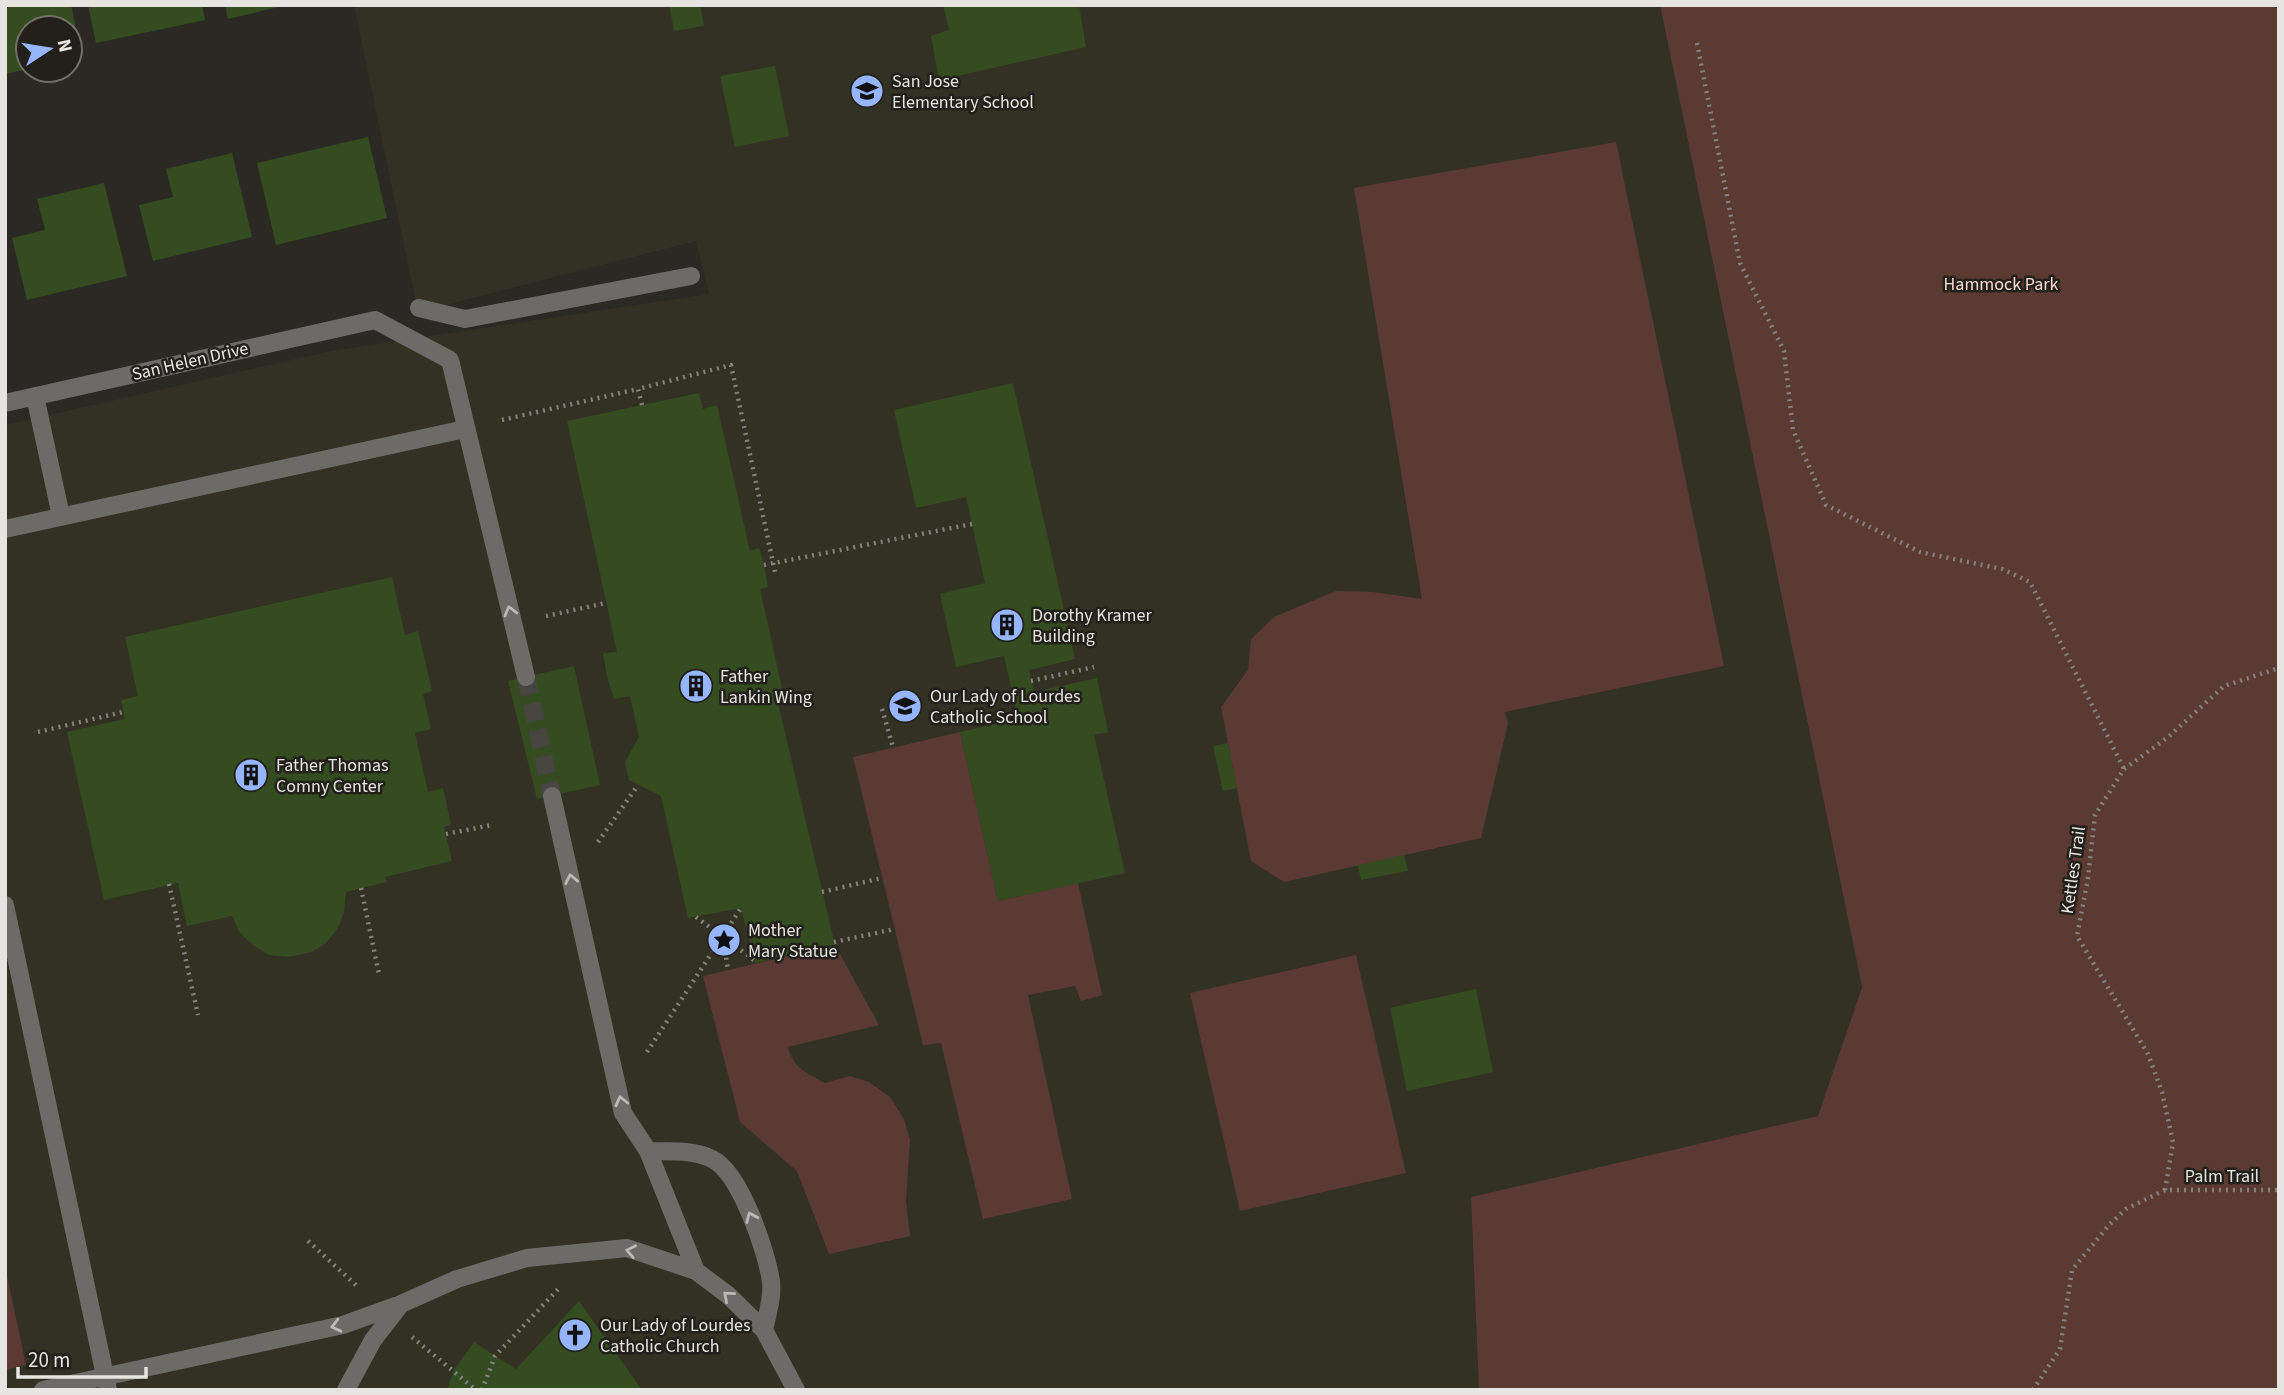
<svg xmlns="http://www.w3.org/2000/svg" width="2284" height="1395" font-family="'Source Sans 3',sans-serif">
<rect width="100%" height="100%" fill="#2a2923"/>
<!-- built -->
<path fill="#333124" d="M 354,5 L 1660,5 L 1862,987 L 1818,1116 L 1471,1197 L 1479,1390 L 5,1390 L 5,425 L 331,351 L 709,294 L 696,241 L 418,312 Z"/>
<!-- green -->
<path fill="#5b3a33" d="M 1660,5 L 2279,5 L 2279,1390 L 1479,1390 L 1471,1197 L 1818,1116 L 1862,987 Z
M 1616,142 L 1724,666 L 1505,712 L 1508,723 L 1481,838 L 1284,882 L 1251,861 L 1221,707 L 1248,670 L 1251,639 L 1274,617 L 1336,591 L 1373,592 L 1422,599 L 1354,188 Z
M 960,732 L 998,901 L 1078,883 L 1102,995 L 1081,1001 L 1075,986 L 1028,995 L 1072,1199 L 983,1219 L 941,1043 L 923,1045 L 853,757 Z
M 835,945 L 879,1025 L 788,1047 C 793,1068 807,1073 825,1083 L 850,1076 L 869,1082 L 890,1097 L 904,1119 L 910,1140 L 906,1201 L 910,1236 L 829,1254 L 797,1171 L 740,1122 L 703,976 Z
M 1356,955 L 1406,1173 L 1240,1211 L 1190,993 Z
M 5,1266 L 26,1365 L 5,1370 Z"/>
<!-- building -->
<path fill="#354c21" d="M 5,5 L 71,5 L 82,58 L 70,60 L 70,28 L 28,28 L 28,69 L 5,74 Z
M 88,5 L 202,5 L 205,20 L 96,43 Z
M 225,5 L 283,5 L 283,6 L 228,19 Z
M 669,5 L 700,5 L 704,26 L 674,31 Z
M 943,5 L 1079,5 L 1086,47 L 939,80 L 931,36 L 949,30 Z
M 775,66 L 789,136 L 735,147 L 720,76 Z
M 368,137 L 387,218 L 276,245 L 257,163 Z
M 232,153 L 252,237 L 153,261 L 139,205 L 173,197 L 166,169 Z
M 104,183 L 127,276 L 27,300 L 12,238 L 45,230 L 37,199 Z
M 1013,383 L 1075,659 L 1029,670 L 1034,692 L 1097,678 L 1108,732 L 1094,735 L 1125,873 L 998,901 L 960,732 L 1018,719 L 1004,656 L 956,667 L 940,594 L 985,583 L 966,497 L 916,508 L 894,410 Z
M 699,393 L 703,409 L 717,405 L 750,551 L 759,548 L 764,565 L 768,587 L 760,589 L 784,697 L 777,699 L 835,945 L 755,963 L 741,908 L 688,918 L 661,796 L 629,780 L 625,762 L 639,737 L 630,696 L 614,699 L 607,676 L 603,653 L 617,652 L 567,421 Z
M 392,577 L 405,635 L 418,631 L 432,691 L 423,694 L 431,729 L 415,733 L 428,792 L 443,788 L 451,825 L 444,827 L 452,861 L 385,877 L 387,882 L 346,892 L 344,912 L 338,928 L 326,943 L 312,952 L 289,957 L 269,955 L 253,945 L 240,933 L 232,916 L 187,926 L 178,883 L 104,900 L 67,732 L 125,719 L 121,700 L 138,696 L 125,637 Z
M 574,666 L 600,785 L 537,799 L 508,681 Z
M 1228,743 L 1237,788 L 1223,791 L 1213,746 Z
M 1404,855 L 1408,871 L 1361,880 L 1358,865 Z
M 1476,989 L 1493,1072 L 1407,1091 L 1390,1008 Z
M 579,1301 L 642,1390 L 447,1390 L 454,1370 L 474,1342 L 516,1369 Z"/>
<g fill="none" stroke-linecap="round" stroke-linejoin="round">
<!-- minor-tunnel -->
<path stroke="#464540" stroke-width="18" stroke-dasharray="18 9" stroke-linecap="butt" d="M 526,677 L 552,796"/>
<!-- path -->
<path stroke="#83827d" stroke-width="4.5" stroke-dasharray="2 5" stroke-linecap="butt" d="M 1697,43 L 1740,263 L 1784,351 L 1793,430 L 1826,505 L 1920,552 L 2002,569 L 2030,582 L 2124,769
M 642,405 L 638,389 L 731,365 L 775,572
M 502,420 L 638,389
M 764,565 L 972,524
M 546,616 L 606,603
M 1031,681 L 1094,667
M 882,709 L 893,747
M 38,732 L 123,712
M 446,834 L 492,825
M 598,842 L 638,785
M 169,884 L 198,1015
M 361,888 L 379,974
M 822,892 L 882,878
M 696,917 L 754,960
M 723,937 L 728,970
M 834,942 L 895,929
M 647,1052 L 741,908
M 2165,1190 L 2173,1142 L 2162,1092 L 2148,1054 L 2077,936 L 2088,878 L 2095,815 L 2124,769 L 2167,738 L 2224,686 L 2279,668
M 308,1241 L 358,1287
M 412,1337 L 476,1390
M 482,1390 L 495,1356 L 561,1286
M 2033,1390 L 2060,1349 L 2072,1270 L 2109,1225 L 2126,1209 L 2165,1190 L 2279,1190"/>
<!-- minor -->
<path stroke="#6d6b68" stroke-width="18" d="M 419,308 L 465,319 L 691,276
M 35,396 L 61,516
M 5,403 L 375,320 L 450,360 L 526,677
M 5,529 L 465,429
M 552,796 L 623,1113 L 648,1151 L 696,1271 L 728,1295 L 764,1330 L 796,1390
M 5,905 L 108,1390
M 648,1151 C 669,1152 692,1149 712,1159 C 740,1172 767,1252 771,1282 C 773,1297 767,1315 764,1330
M 43,1390 L 343,1325 L 401,1304 L 457,1279 L 527,1258 L 627,1248 L 696,1271
M 346,1390 L 373,1340 L 401,1304"/>
</g>
<!-- one-way arrows -->
<defs><path id="oneway-chevron" d="M-2-3.5L2.5 0L-2 3.5" fill="none" stroke-width="1.6" stroke-linecap="round" stroke-linejoin="round" transform="scale(1.75)"/></defs>
<g stroke="#bcbab7">
<use href="#oneway-chevron" transform="translate(510 611) rotate(-104)"/>
<use href="#oneway-chevron" transform="translate(571 879) rotate(-102)"/>
<use href="#oneway-chevron" transform="translate(621 1101) rotate(-103)"/>
<use href="#oneway-chevron" transform="translate(751 1217) rotate(-114)"/>
<use href="#oneway-chevron" transform="translate(631 1251) rotate(-169)"/>
<use href="#oneway-chevron" transform="translate(728 1296) rotate(-139)"/>
<use href="#oneway-chevron" transform="translate(336 1326) rotate(166)"/>
</g>
<!-- icons -->
<defs>
<symbol id="school-disc" viewBox="-11 -11 22 22"><circle r="9.5" fill="#95b6fd" stroke="#21201a"/><path d="M0-5L7-2L0 1L-7-2ZM-4 1L0 2.5L4 1V4Q0 6-4 4Z" fill="#111"/></symbol>
<symbol id="building-disc" viewBox="-11 -11 22 22"><circle r="9.5" fill="#95b6fd" stroke="#21201a"/><path d="M-4-6H4V6H1V3H-1V6H-4ZM-2.5-4.3h1.7v1.8h-1.7ZM.8-4.3h1.7v1.8H.8ZM-2.5-1h1.7V.8h-1.7ZM.8-1h1.7V.8H.8Z" fill="#111"/></symbol>
<symbol id="sight-disc" viewBox="-11 -11 22 22"><circle r="9.5" fill="#95b6fd" stroke="#21201a"/><path d="M0-6L1.8-2.2L6-1.7L2.9 1.2L3.7 5.4L0 3.3L-3.7 5.4L-2.9 1.2L-6-1.7L-1.8-2.2Z" fill="#111"/></symbol>
<symbol id="church-disc" viewBox="-11 -11 22 22"><circle r="9.5" fill="#95b6fd" stroke="#21201a"/><path d="M-1.2-6h2.4v3.5h3.3v2.4h-3.3V6h-2.4V-.1h-3.3v-2.4h3.3Z" fill="#111"/></symbol>
</defs>
<g fill-rule="evenodd">
<use href="#school-disc" x="848" y="72" width="38" height="38"/>
<use href="#building-disc" x="988" y="606" width="38" height="38"/>
<use href="#building-disc" x="677" y="667" width="38" height="38"/>
<use href="#school-disc" x="886" y="687" width="38" height="38"/>
<use href="#building-disc" x="232" y="756" width="38" height="38"/>
<use href="#sight-disc" x="705" y="921" width="38" height="38"/>
<use href="#church-disc" x="556" y="1316" width="38" height="38"/>
</g>
<g text-anchor="middle" stroke-width="5" stroke-linejoin="round" paint-order="stroke">
<!-- poi labels -->
<g font-size="18" fill="#e6e5e1" stroke="#21201a" text-anchor="start">
<text x="892" y="87">San Jose<tspan x="892" dy="21">Elementary School</tspan></text>
<text x="1032" y="621">Dorothy Kramer<tspan x="1032" dy="21">Building</tspan></text>
<text x="720" y="682">Father<tspan x="720" dy="21">Lankin Wing</tspan></text>
<text x="930" y="702">Our Lady of Lourdes<tspan x="930" dy="21">Catholic School</tspan></text>
<text x="276" y="771">Father Thomas<tspan x="276" dy="21">Comny Center</tspan></text>
<text x="748" y="936">Mother<tspan x="748" dy="21">Mary Statue</tspan></text>
<text x="600" y="1331">Our Lady of Lourdes<tspan x="600" dy="21">Catholic Church</tspan></text>
</g>
<!-- park labels -->
<g font-size="18" fill="#fcd9d1" stroke="#21201a">
<text x="2001" y="290">Hammock Park</text>
</g>
<!-- street labels -->
<g font-size="18" fill="#e6e5e1" stroke="#21201a">
<text transform="translate(190 361) rotate(-13)" y="6">San Helen Drive</text>
<text transform="translate(2073 870) rotate(-82)" y="6">Kettles Trail</text>
<text x="2222" y="1182">Palm Trail</text>
</g>
</g>
<!-- border -->
<rect width="2284" height="1395" fill="none" stroke="#e6e5e1" stroke-width="14"/>
<!-- north arrow -->
<g transform="translate(49 49) rotate(78)"><circle r="33" fill="#21201a" stroke="#706f6a" stroke-width="2"/>
<path d="M0-5L12 26L0 18L-12 26Z" fill="#95b6fd"/>
<text y="-10" font-size="19" font-weight="bold" text-anchor="middle" fill="#e6e5e1">N</text>
</g>
<!-- scale -->
<path d="M18 1367v10h128v-10" fill="none" stroke="#e6e5e1" stroke-width="3.5"/>
<text x="28" y="1367" font-size="21" fill="#e6e5e1" stroke="#21201a" stroke-width="5" paint-order="stroke">20 m</text>
</svg>
